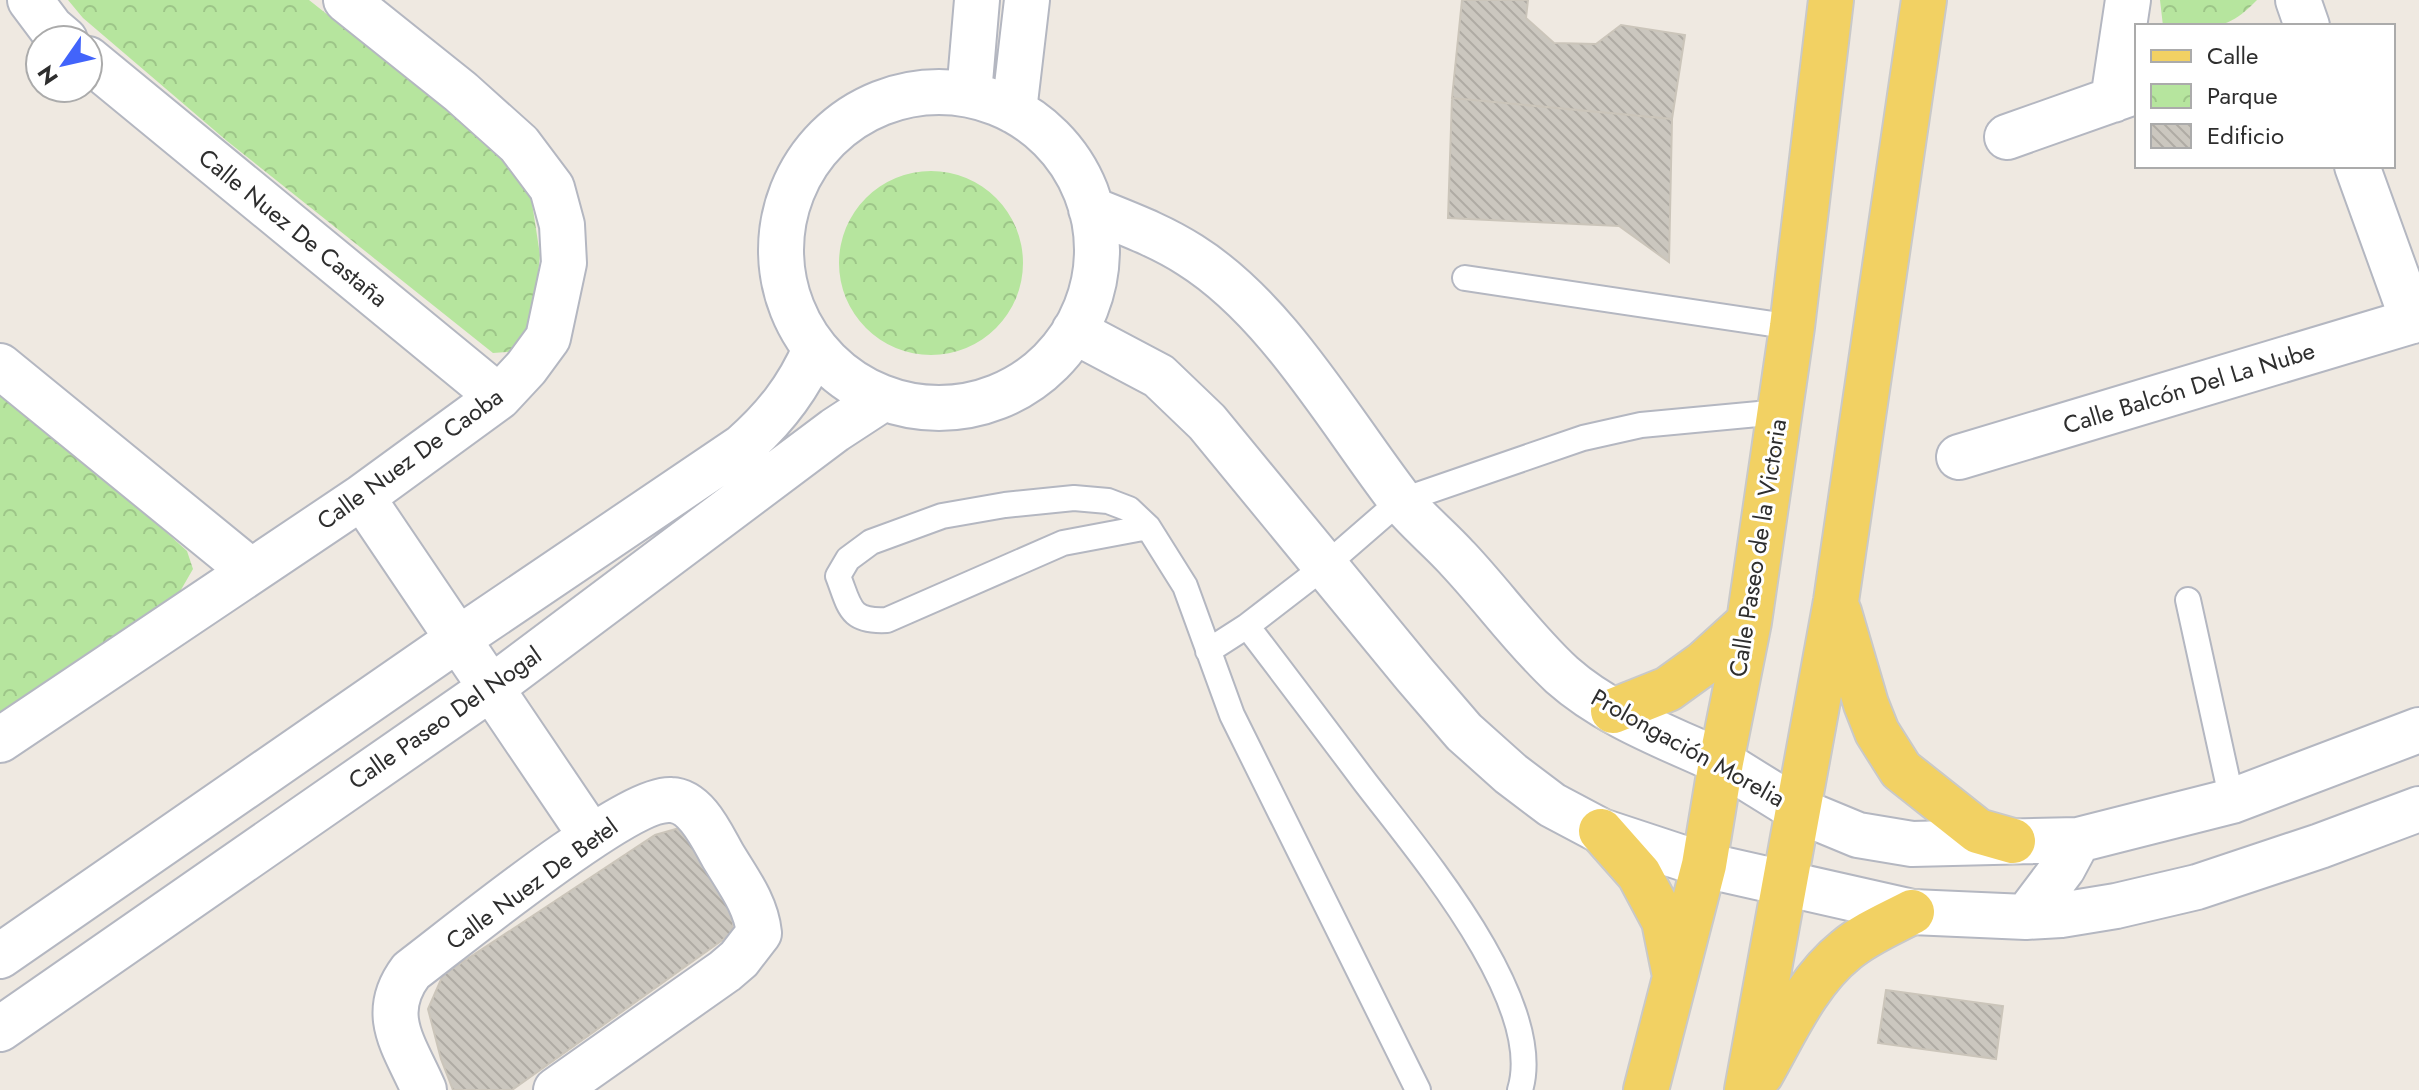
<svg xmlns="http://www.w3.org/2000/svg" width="2419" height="1090" font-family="Jost,sans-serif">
<defs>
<pattern id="park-crowns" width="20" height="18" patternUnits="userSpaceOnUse" patternTransform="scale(2)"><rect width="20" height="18" fill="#b6e59e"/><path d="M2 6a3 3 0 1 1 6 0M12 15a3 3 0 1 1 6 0" fill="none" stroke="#9dc588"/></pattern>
<pattern id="building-back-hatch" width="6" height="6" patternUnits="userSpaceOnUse" patternTransform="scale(2)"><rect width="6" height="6" fill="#cbc7bf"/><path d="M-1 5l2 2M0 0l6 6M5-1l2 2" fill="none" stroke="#afaba4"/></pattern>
</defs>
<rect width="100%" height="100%" fill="#efe9e1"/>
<!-- park -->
<path fill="url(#park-crowns)" d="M 68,0 L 309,0 L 482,137 L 530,190 L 540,255 L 535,304 L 520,351 L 493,353 L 227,141 L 83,18 Z
M 2160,0 L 2257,0 C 2224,35 2207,26 2163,26 Z
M839 263a92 92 0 1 1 184 0a92 92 0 1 1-184 0Z
M 0,394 L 156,523 L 187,551 L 193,569 L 171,607 L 0,722 Z"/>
<!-- building -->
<path fill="url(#building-back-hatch)" stroke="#cbc5ba" stroke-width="2" d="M 1462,0 L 1528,0 L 1526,18 L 1554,43 L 1596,44 L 1621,25 L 1685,35 L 1672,119 L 1452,98 Z
M 1452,98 L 1672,119 L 1669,262 L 1619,226 L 1448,218 Z
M 690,825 L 735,914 L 731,934 L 512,1090 L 453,1090 L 441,1059 L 428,1009 L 443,975 L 655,835 Z
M 1886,990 L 2003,1006 L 1996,1059 L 1878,1043 Z"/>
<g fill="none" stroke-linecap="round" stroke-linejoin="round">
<defs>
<path id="service" d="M 1465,278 L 1792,327
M 1148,527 L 1063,543 L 887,620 C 849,622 850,607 838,576 L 848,559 L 871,542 L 942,516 L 1005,505 L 1074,498 L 1108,501 L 1129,509 L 1148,527 L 1185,586 L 1232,715 L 1418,1090
M 2188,600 L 2232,801
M 1247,626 C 1287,678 1326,730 1365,782 C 1417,850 1547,1001 1520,1090
M 1208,651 L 1247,626 L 1325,566 L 1400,501 L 1583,438 L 1641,425 L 1780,412"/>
<path id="minor" d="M 30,0 L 51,28 L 65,40
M 2298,0 L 2307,26
M 88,59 L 499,397
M781 250a158 158 0 1 1 316 0a158 158 0 1 1-316 0Z
M 969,94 L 977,0
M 2113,100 L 2128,0
M 1014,111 L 1027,0
M 2007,137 L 2137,91
M 2357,166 L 2413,321
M 1091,209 C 1125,223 1159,235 1190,255 C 1276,309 1337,417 1398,497 C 1415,519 1438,537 1457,558 C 1493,596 1523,639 1562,675 C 1607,715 1667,737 1721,762
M 1074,331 L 1159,376 L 1207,422 L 1415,675 L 1464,732 L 1511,774 L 1552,805 L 1601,831 L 1704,865
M 0,366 L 251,571
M 1959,457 L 2419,319
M 362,497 L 591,836
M 0,740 L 362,497 L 499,397 L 526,368 L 548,338 L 564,263 L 562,225 L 552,188 L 519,144 L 461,92 L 346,0
M 0,956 L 458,639 L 742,447 C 774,419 798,389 815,349
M 0,1029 L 491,688 L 835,430 L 884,398
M 424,1090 C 405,1046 378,1015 411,971 C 455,938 626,797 671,800 C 697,801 712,837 723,856 C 738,881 756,904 759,933 L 739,959 L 725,971 L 556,1090"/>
<path id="secondary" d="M 1721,762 L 1800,811 L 1858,835 L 1912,844 L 2078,840 L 2232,801 L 2419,730
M 1704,865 L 1912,912 L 2026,917 L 2061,915 L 2116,906 L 2197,887 L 2320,846 L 2419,809
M 2026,917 L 2063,868 L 2078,840"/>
<path id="primary" d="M 1839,612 L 1866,704 L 1877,732 L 1901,770 L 1978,831 L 2013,841
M 1613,711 L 1668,689 L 1704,663 L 1749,622
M 1601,831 L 1639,874 L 1664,921 L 1674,971
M 1761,1074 C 1785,1032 1807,981 1846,950 C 1865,934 1889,924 1912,912
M 1646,1090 L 1704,865 L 1721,762 L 1749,622 L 1792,327 L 1831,0
M 1747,1090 L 1836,601 L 1924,0"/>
</defs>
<!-- service casing -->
<use href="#service" stroke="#b4b7c1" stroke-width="28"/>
<!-- minor casing -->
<use href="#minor" stroke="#b4b7c1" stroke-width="48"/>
<!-- secondary casing -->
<use href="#secondary" stroke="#b4b7c1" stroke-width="48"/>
<!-- primary casing -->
<use href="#primary" stroke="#c9c9c9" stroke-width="48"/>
<!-- service -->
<use href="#service" stroke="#fff" stroke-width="24"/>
<!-- minor -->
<use href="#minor" stroke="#fff" stroke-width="44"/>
<!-- secondary -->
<use href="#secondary" stroke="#fff" stroke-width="44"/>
<!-- primary -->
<use href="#primary" stroke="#f2d163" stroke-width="44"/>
</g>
<g text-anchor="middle" stroke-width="6" stroke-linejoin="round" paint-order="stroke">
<!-- street labels -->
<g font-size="24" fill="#2e2e2e" stroke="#fff">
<text transform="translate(293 228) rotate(39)" y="8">Calle Nuez De Castaña</text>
<text transform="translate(2189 388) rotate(-17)" y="8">Calle Balcón Del La Nube</text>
<text transform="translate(410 459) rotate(-36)" y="8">Calle Nuez De Caoba</text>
<text transform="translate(1758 548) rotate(-81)" y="8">Calle Paseo de la Victoria</text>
<text transform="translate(445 718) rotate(-35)" y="8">Calle Paseo Del Nogal</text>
<text transform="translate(1688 748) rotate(29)" y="8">Prolongación Morelia</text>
<text transform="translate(532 884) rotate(-36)" y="8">Calle Nuez De Betel</text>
</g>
</g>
<!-- legend -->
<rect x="2135" y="24" width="260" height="144" fill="#ffffff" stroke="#ababab" stroke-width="2"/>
<rect x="2151" y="50" width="40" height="12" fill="#f2d163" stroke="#ababab" stroke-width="2"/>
<text x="2207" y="64" font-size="24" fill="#2e2e2e">Calle</text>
<rect x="2151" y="84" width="40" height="24" fill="url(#park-crowns)" stroke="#ababab" stroke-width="2"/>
<text x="2207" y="104" font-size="24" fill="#2e2e2e">Parque</text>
<rect x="2151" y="124" width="40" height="24" fill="url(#building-back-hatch)" stroke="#ababab" stroke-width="2"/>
<text x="2207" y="144" font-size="24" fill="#2e2e2e">Edificio</text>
<!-- north arrow -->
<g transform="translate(64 64) rotate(236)"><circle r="38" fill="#ffffff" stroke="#ababab" stroke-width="2"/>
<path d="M0-6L14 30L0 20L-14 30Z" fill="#4264fb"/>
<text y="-12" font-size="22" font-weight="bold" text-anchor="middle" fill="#2e2e2e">N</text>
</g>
</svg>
